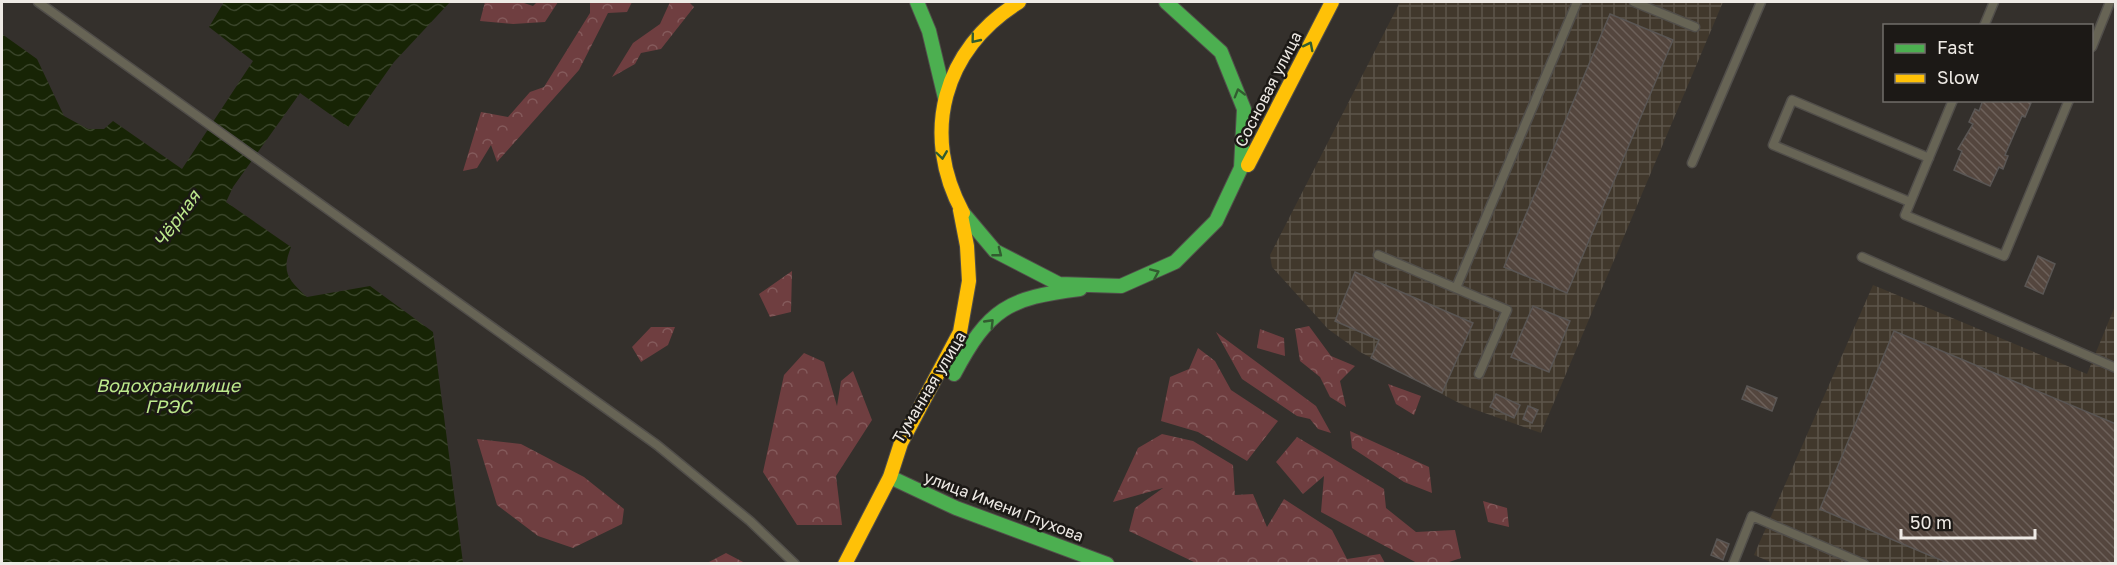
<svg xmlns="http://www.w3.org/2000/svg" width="2117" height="565" font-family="'Golos Text',sans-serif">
<defs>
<pattern id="industrial-grid" width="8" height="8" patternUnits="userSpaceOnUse" patternTransform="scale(1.5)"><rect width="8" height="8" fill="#41382c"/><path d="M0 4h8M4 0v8" fill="none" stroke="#5d554a"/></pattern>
<pattern id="forest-crowns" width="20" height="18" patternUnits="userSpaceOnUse" patternTransform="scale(1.5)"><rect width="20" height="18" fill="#6f3e40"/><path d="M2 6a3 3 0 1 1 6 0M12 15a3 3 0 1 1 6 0" fill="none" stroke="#845a5b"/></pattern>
<pattern id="water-waves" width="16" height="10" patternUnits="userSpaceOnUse" patternTransform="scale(1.5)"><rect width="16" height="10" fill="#172405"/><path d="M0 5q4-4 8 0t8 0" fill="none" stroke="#394429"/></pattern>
<pattern id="building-back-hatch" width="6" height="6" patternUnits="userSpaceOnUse" patternTransform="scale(1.5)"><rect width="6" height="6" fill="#54463e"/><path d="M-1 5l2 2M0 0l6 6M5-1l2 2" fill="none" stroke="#6d615a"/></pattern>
</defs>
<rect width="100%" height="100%" fill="#34302c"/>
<!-- industrial -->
<path fill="url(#industrial-grid)" d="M 1400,2 L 1723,2 L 1541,433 L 1465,406 L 1360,352 L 1328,329 L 1272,267 L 1270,255 Z
M 1873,285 L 2087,374 L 2115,306 L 2115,563 L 1775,564 L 1754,555 Z"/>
<!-- forest -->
<path fill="url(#forest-crowns)" d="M 485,2 L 521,2 L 533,6 L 537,2 L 558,2 L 545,22 L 513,24 L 480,21 Z
M 590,2 L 632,2 L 627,12 L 608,13 L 579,70 L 497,162 L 491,145 L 477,168 L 463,171 L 481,112 L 508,117 L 530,92 L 544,87 L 590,13 Z
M 670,2 L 689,2 L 694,7 L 661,49 L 641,53 L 635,64 L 612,77 L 633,43 L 660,24 Z
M 792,271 L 791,312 L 770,317 L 759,294 Z
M 1309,326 L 1331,356 L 1355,366 L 1340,381 L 1346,407 L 1330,397 L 1320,377 L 1300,361 L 1295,329 Z
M 651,327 L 675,327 L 668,345 L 641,362 L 632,347 Z
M 1260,329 L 1284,338 L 1285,356 L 1257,348 Z
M 1216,332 L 1316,406 L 1331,433 L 1318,429 L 1310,419 L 1297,416 L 1242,379 Z
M 1198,348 L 1215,361 L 1231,390 L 1278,421 L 1247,461 L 1198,432 L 1161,421 L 1170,377 L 1189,369 Z
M 804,353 L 824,362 L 837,406 L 841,381 L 853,371 L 872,420 L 836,476 L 842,525 L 797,525 L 763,472 L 784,375 Z
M 1388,384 L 1421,396 L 1414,415 L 1396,404 Z
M 1350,431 L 1429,467 L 1432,493 L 1404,482 L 1352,448 Z
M 1162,434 L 1193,441 L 1233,465 L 1235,495 L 1253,494 L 1267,527 L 1284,499 L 1332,530 L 1347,559 L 1380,554 L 1385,563 L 1196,563 L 1129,531 L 1135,508 L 1163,488 L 1113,502 L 1138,448 Z
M 1297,437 L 1384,489 L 1386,508 L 1416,532 L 1455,530 L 1461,558 L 1446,563 L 1417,563 L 1321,512 L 1324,476 L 1303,494 L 1276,462 Z
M 477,439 L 521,444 L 584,477 L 624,509 L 622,524 L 573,548 L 538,536 L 497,505 Z
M 1483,501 L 1507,508 L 1509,527 L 1488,522 Z
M 726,553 L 745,563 L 707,563 Z"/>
<!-- water -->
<path fill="url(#water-waves)" d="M 224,2 L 450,2 L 394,62 L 348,127 L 300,93 L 233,187 L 226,202 L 291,247 C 281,272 288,280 307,297 L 370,286 L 433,332 L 463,563 L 2,563 L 2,34 L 37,59 L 64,116 L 88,129 L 104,129 L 113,121 L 182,169 L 253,61 L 209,27 Z"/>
<!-- building -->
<path fill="url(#building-back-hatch)" stroke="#5a5654" stroke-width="1.5" d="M 1610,14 L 1673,40 L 1567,293 L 1504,267 Z
M 1983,100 L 2028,100 L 2031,103 L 2025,117 L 2022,116 L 2005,155 L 2008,156 L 2003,169 L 1999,167 L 1990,186 L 1954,170 L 1962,151 L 1958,149 L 1973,124 L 1969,122 L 1975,109 L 1979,111 Z
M 2038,256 L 2055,264 L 2043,294 L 2025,286 Z
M 1355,272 L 1473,323 L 1442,393 L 1371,358 L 1379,340 L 1335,321 Z
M 1533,306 L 1570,321 L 1549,372 L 1511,357 Z
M 1894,331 L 2116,424 L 2116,564 L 1950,564 L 1820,509 Z
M 1747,386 L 1777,398 L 1772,411 L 1742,399 Z
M 1496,394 L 1520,405 L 1514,418 L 1490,407 Z
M 1528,406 L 1538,410 L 1532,423 L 1523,419 Z
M 1717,539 L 1729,544 L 1723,560 L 1711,555 Z"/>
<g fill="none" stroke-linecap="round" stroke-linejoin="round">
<defs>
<path id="lane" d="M 38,2 L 657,445 L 750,521 L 795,564
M 1634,2 L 1695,27
M 1984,26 L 1994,2
M 2092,47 L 2110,2
M 1953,100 L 1905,215 L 2004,256 L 2069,100
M 1692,163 L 1761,2
M 1910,202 L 1773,145 L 1792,100 L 1929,158
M 1378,255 L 1507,310 L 1479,374
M 1862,257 L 2116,368
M 1456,288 L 1577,2
M 1733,564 L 1752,516 L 1864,564"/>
<path id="fast" d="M 917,2 L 929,31 L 945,98
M 963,213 L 995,251 L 1059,284 L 1121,286 L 1175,262 L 1216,221 L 1241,168 L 1244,109 L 1221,52 L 1166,2
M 954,374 C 989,308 1008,298 1080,289
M 890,477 L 956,508 L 1107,564"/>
<path id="slow" d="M 1248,165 L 1332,2
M 963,213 C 920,134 943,49 1019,2
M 845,564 L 890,477 L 901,443 L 960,332 L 969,281 L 967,246 L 960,210"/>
</defs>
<!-- lane casing -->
<use href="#lane" stroke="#514e4a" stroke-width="11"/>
<!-- fast casing -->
<use href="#fast" stroke="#514e4a" stroke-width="16"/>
<!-- slow casing -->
<use href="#slow" stroke="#514e4a" stroke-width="16"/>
<!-- lane -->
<use href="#lane" stroke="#676455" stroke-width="8"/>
<!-- fast -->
<use href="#fast" stroke="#4caf50" stroke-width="14"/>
<!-- slow -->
<use href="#slow" stroke="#ffc107" stroke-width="14"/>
</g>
<!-- one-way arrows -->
<defs><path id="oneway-chevron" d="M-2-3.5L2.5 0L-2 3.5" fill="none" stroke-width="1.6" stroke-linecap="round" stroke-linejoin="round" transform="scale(1.5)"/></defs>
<g stroke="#325c30">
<use href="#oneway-chevron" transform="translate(975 39) rotate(129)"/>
<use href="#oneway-chevron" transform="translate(1309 46) rotate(-63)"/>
<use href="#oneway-chevron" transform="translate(1239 93) rotate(-106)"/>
<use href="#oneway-chevron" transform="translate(942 155) rotate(82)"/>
<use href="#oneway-chevron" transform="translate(998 253) rotate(38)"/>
<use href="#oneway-chevron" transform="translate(1155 273) rotate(-24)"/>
<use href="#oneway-chevron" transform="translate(990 323) rotate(-46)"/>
</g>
<g text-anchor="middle" stroke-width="5" stroke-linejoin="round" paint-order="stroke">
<!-- street labels -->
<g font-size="16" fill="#eeeae5" stroke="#1c1916">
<text transform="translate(1268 89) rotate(-63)" y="6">Сосновая улица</text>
<text transform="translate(929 387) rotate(-59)" y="6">Туманная улица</text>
<text transform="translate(1004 506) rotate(21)" y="6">улица Имени Глухова</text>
</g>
<!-- water labels -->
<g font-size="18" font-style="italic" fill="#bde98c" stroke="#1c1916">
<text transform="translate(177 219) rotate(-54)" y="6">Чёрная</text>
<text x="168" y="392">Водохранилище<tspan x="168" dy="21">ГРЭС</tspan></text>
</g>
</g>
<!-- border -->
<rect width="2117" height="565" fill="none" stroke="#eeeae5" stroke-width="6"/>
<!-- legend -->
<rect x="1883" y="24" width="210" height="78" fill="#1c1916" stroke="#706d69" stroke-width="1.5"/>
<rect x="1895" y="44" width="30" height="9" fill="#4caf50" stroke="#706d69" stroke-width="1.5"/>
<text x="1937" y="54" font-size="18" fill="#eeeae5">Fast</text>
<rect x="1895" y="74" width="30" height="9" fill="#ffc107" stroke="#706d69" stroke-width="1.5"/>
<text x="1937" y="84" font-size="18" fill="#eeeae5">Slow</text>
<!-- scale -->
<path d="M1901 529v9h134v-9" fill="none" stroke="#eeeae5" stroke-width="3"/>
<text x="1910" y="529" font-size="18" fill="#eeeae5" stroke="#1c1916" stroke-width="4.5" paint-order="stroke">50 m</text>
</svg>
